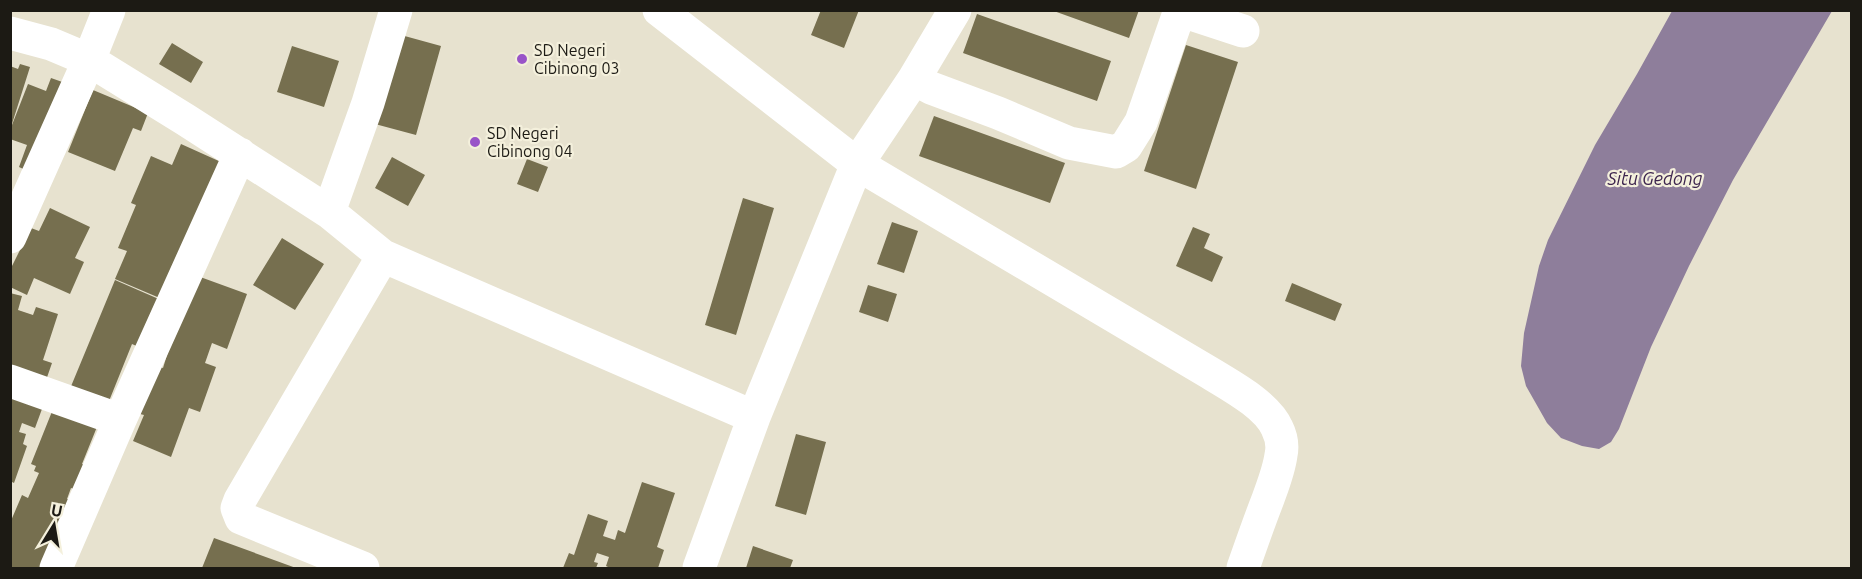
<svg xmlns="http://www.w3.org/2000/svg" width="1862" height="579" font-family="Ubuntu,sans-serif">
<rect width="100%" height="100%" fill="#e7e2cf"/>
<!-- water -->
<path fill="#8e7e9b" d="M 1672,11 L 1832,11 L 1733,180 L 1689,266 L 1651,347 L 1619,429 L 1611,442 L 1599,449 L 1582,446 L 1561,438 L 1547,423 L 1526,386 L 1521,366 L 1524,333 L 1539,266 L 1548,240 L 1595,145 L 1637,74 Z"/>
<!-- building -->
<path fill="#766f4f" d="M 821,10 L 859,10 L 844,48 L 811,35 Z
M 1051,10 L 1139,10 L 1129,38 Z
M 977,14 L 1111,61 L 1097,101 L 963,53 Z
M 401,35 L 441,46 L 416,135 L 375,124 Z
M 172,43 L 203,62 L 191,83 L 159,64 Z
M 1186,45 L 1238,62 L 1196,189 L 1144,171 Z
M 292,46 L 339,61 L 324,107 L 277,92 Z
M 20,64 L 30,67 L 11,127 L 10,66 L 18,69 Z
M 51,78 L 68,84 L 34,174 L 19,167 L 27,145 L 10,139 L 10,130 L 28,84 L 46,91 Z
M 93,90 L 148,113 L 141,131 L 133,128 L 115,171 L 68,152 Z
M 934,116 L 1065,163 L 1050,203 L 919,156 Z
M 181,144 L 221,162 L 162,299 L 115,279 L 127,251 L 118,248 L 136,205 L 131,203 L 151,156 L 172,165 Z
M 392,157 L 425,175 L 408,206 L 375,188 Z
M 527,159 L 548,167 L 538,192 L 517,184 Z
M 743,198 L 774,208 L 736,335 L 705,325 Z
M 50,208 L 90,227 L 75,258 L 84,262 L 70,294 L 34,278 L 27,295 L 10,287 L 10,270 L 31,228 L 39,231 Z
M 892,222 L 918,231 L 904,273 L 877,264 Z
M 1193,227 L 1210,234 L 1204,248 L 1223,257 L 1212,282 L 1176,266 Z
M 282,238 L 324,264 L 295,310 L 253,285 Z
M 192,274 L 247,294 L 227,349 L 212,343 L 205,363 L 216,367 L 200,412 L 189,408 L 171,457 L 133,441 L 144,415 L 136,413 L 154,365 L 163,368 Z
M 115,280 L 161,300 L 141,348 L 132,344 L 105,411 L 67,396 Z
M 1292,283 L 1342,304 L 1335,321 L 1285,301 Z
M 868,285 L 897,294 L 888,322 L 859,312 Z
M 10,293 L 22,296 L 18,310 L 33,315 L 36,307 L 58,314 L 43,360 L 52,363 L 44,386 L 10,375 Z
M 10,384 L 42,409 L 35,428 L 22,423 L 19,432 L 26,434 L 23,444 L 27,446 L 14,483 L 10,481 Z
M 57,399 L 101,417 L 82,464 L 91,468 L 82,492 L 71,488 L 67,499 L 76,502 L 50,568 L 10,568 L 10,523 L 22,495 L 28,498 L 39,473 L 34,471 L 36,466 L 31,464 Z
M 796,434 L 826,442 L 806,515 L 775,506 Z
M 642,482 L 675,493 L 657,547 L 664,550 L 658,568 L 610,568 L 606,566 L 609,557 L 597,553 L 594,562 L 598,563 L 596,568 L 563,568 L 569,553 L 574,555 L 588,514 L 608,521 L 603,536 L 615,540 L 618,530 L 625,533 Z
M 214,538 L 296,568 L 202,568 Z
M 753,546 L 793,560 L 790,568 L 746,568 Z"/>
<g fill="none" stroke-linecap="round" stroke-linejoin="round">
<!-- minor -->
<path stroke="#fff" stroke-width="33" d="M 109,10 L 89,60 L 186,120 L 329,212 L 383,256 L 754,417
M 659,10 L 857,164 L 1210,373 C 1231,386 1267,405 1277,428 C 1281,436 1283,446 1281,455 C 1279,470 1273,485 1268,499 C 1259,522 1251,545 1243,568
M 1179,10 L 1243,31
M 10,33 L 51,44 L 89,60 L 10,237
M 914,79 L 931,88 L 998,113 L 1069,143 L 1116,152 L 1126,146 L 1141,122 L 1180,10
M 329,212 L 368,103 L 396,10
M 10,381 L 120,420
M 56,568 L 120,420 L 240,154
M 363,568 L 241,518 L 237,508 L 240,500 L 383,256
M 699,568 L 754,417 L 857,164 L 914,79 L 955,10"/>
</g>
<!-- markers -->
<g fill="#9954c8" stroke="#f4f0dc" stroke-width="2">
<circle cx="522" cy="59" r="6"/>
<circle cx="475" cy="142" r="6"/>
</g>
<g text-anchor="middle" stroke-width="4.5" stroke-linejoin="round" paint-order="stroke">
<!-- poi labels -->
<g font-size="16" fill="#1c1a14" stroke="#f4f0dc" text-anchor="start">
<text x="534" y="56">SD Negeri<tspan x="534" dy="18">Cibinong 03</tspan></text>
<text x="487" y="139">SD Negeri<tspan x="487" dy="18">Cibinong 04</tspan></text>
</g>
<!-- water labels -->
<g font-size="18" font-style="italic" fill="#3d254e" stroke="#f4f0dc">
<text x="1655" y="185">Situ Gedong</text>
</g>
</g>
<!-- border -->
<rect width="1862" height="579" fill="none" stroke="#1c1a14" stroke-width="24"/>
<!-- north arrow -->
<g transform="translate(54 525) rotate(11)" stroke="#f4f0dc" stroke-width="4.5" paint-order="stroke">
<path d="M0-4.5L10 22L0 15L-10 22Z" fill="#1c1a14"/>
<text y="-9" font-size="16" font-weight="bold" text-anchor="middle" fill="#1c1a14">U</text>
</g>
</svg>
